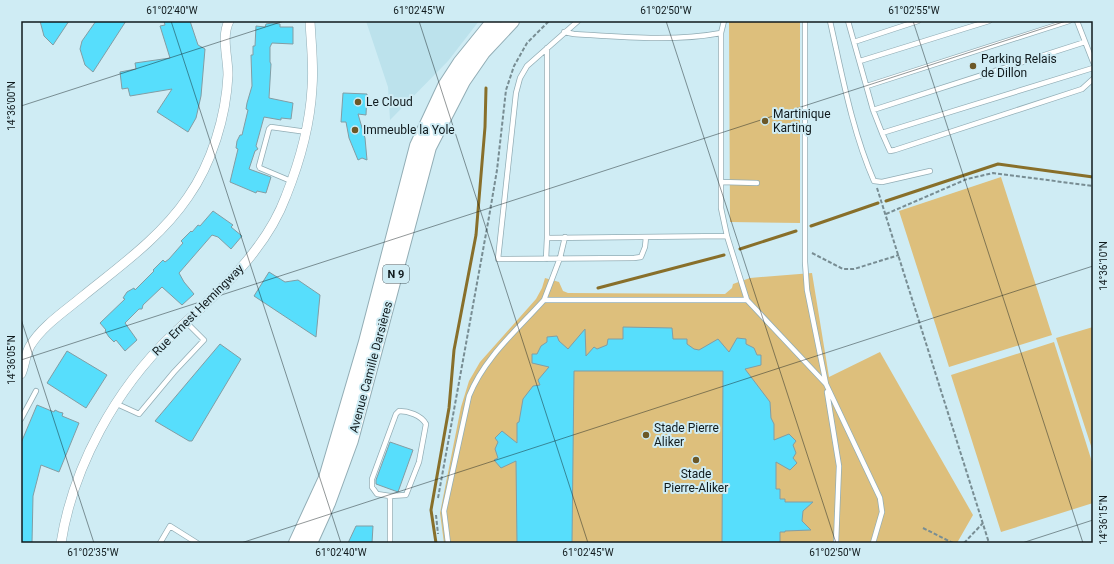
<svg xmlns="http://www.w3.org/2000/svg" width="1114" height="564" font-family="Roboto,sans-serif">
<rect width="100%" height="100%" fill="#cfecf4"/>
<!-- built -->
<path fill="#bce2ec" d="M 366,21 L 479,21 L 448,61 L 390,120 L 388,87 Z"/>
<!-- green -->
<path fill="#ddbf7c" d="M 729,21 L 800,21 L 800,223 L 730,222 Z
M 1001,177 L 1052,335 L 949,367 L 899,211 Z
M 812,273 L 829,377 L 880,352 L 973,515 L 957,543 L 444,543 L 440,513 L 461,407 L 469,381 L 480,362 L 536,299 L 542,288 L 545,278 L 559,282 L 563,291 L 568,293 L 725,294 L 732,288 L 733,284 L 750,278 Z
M 1093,327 L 1093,452 L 1056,338 Z
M 1054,342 L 1093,465 L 1093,503 L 1001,532 L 951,375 Z"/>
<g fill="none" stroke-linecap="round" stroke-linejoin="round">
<!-- stream -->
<path stroke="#886f2a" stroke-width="3" d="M 886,201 L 998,164 L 1093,177
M 811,226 L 878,203
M 740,249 L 796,231
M 598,288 L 724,255
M 436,543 L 431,510 L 449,408 L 454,350 L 476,235 L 485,127 L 486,88"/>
</g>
<!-- building -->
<path fill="#57defc" stroke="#829da4" d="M 40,21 L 69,21 L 53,45 L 44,36 Z
M 96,21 L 126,21 L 93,72 L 85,65 L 80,49 L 82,41 Z
M 164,21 L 190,21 L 198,45 L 205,49 L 201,96 L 196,118 L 188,132 L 157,112 L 172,89 L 130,96 L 128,88 L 122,89 L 120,72 L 136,69 L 135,63 L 170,58 L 160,26 L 165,25 Z
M 272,23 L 280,24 L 280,27 L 293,27 L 293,44 L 272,43 L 270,47 L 270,62 L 271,64 L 269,98 L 293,103 L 291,119 L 281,118 L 281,120 L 264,117 L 256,146 L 258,149 L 255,151 L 249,169 L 271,177 L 266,193 L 257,191 L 256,193 L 230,182 L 238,149 L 236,148 L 237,141 L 240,135 L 242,135 L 248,110 L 246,109 L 247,103 L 252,86 L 251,55 L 253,55 L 253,46 L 255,46 L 256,26 L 265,27 L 266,24 Z
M 343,93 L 367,94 L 366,115 L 358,114 L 365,138 L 367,160 L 362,158 L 358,160 L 349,138 L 346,122 L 341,122 Z
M 213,211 L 233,225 L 231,227 L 242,236 L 231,249 L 218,237 L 212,235 L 179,273 L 184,282 L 194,294 L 182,305 L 162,287 L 143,305 L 142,309 L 139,309 L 125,323 L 137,340 L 125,351 L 116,340 L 114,342 L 109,337 L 105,331 L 106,330 L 100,323 L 125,299 L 123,298 L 127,292 L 134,288 L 135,290 L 154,271 L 153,270 L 163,260 L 165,262 L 169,259 L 183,243 L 181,241 L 191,231 L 192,232 L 198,225 L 200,226 Z
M 269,272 L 285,282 L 298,280 L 320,295 L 316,337 L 254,296 Z
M 623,327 L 672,328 L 673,339 L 687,339 L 687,344 L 694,349 L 699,350 L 718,339 L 729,352 L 737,338 L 746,339 L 746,344 L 754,348 L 757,355 L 761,355 L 761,365 L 745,369 L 770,402 L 771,418 L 774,424 L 774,440 L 789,434 L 796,441 L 793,445 L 796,453 L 793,458 L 797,463 L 790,470 L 776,462 L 776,489 L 780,489 L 780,499 L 785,499 L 785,502 L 813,502 L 803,511 L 802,521 L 811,530 L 785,531 L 785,532 L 780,532 L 780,543 L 722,543 L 723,371 L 574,371 L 572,543 L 517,543 L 516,461 L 501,468 L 494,460 L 498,458 L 495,449 L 498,442 L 495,438 L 502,431 L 517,443 L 517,423 L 519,422 L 523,399 L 533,386 L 540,385 L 538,380 L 549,367 L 532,363 L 532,354 L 537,354 L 541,346 L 547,342 L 547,337 L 557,336 L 559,341 L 568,349 L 585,329 L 586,356 L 594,347 L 597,349 L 607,345 L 608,339 L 623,339 Z
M 220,344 L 241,359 L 192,441 L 189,441 L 155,421 Z
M 67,351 L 107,375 L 86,408 L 47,383 Z
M 37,405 L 54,412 L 55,410 L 59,412 L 63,413 L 62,416 L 79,423 L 59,472 L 41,465 L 33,496 L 32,543 L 21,543 L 21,443 Z
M 390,442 L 413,450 L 398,492 L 376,484 L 376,480 Z
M 356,526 L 373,526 L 372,543 L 348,543 Z"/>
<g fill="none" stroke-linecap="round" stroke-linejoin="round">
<defs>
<path id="service" d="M 578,21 L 527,66 L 520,78 L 516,93 L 498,259 L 634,258 L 641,257 L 645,247 L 646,237
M 805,21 L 805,262 L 807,290 L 826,384
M 830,21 C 842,74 852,131 874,181 L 882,182 L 930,171
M 848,21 L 873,110 L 882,133 L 1093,68
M 1077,21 L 1093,62
M 564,32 L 574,34 C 622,37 673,42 721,33 L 721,208 L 727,236 L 747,300
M 721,33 L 724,21
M 854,42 L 918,21
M 547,48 L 547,238 L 727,236
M 860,61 L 989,21
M 867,86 L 1069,21
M 873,110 L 1085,42
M 882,133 L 890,151 L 895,150 L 1082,89 L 1093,79
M 291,181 L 260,168 L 259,166 L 269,129 L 271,127 L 307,132
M 721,182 L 757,183
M 546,259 L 547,238
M 544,300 L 560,258 L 565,237
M 827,392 L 839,466 L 836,543
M 117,404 L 139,414 L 174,372 L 204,340 L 187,323
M 399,411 C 408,411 421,415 426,424 L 419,462 L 406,495 L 390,496 L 377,494 L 372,487 L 372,479 L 396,414 Z
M 21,419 L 36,391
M 160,543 L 170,526 L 197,543
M 390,543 L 390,496
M 448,543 L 444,511 L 469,396 C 484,358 517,330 544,300 L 747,300 L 826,384 L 880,498 L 882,512 L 873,543"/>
<path id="minor" d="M 21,374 C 25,365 25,355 30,346 C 42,326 65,311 83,296 C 120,266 161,237 188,197 C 212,163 226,116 228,75 C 228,57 221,37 229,21
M 61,543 C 73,466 116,389 172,335 C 215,295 265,253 286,196 C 300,161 310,125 312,88 C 314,66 311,43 310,21"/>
<path id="primary" d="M 296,543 L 326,478 L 366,342 L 417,146 L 445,86 L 460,63 L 494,21
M 310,543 L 328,503 L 351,440 L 429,147 L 463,81 L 483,52 L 512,21"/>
</defs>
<!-- service casing -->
<use href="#service" stroke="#92adb5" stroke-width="6"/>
<!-- minor casing -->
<use href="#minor" stroke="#92adb5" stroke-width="10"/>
<!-- primary casing -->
<use href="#primary" stroke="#92adb5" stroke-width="16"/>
<!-- path -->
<path stroke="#788d93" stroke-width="2" stroke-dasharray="4 2" stroke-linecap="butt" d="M 877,188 L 989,543
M 886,214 L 967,179 L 993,173 L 1093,186
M 812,253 L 843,269 L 854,269 L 899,255
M 438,498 L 489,217 L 497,170 L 506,90 L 514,66 L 527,43 L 549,21
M 436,515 L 438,534
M 923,528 L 953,543
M 964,543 L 983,523"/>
<!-- service -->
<use href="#service" stroke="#fff" stroke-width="4.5"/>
<!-- minor -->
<use href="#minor" stroke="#fff" stroke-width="9"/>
<!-- primary -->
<use href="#primary" stroke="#fff" stroke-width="14"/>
</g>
<!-- ticks -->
<path fill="none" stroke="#101a1d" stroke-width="1" stroke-opacity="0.45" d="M 171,21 L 341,543M 419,21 L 588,543M 666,21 L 836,543M 913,21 L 1083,543M 21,106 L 284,21M 21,319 L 94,543M 21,360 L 1066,21M 241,543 L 1093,266M 1022,543 L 1093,520"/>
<!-- markers -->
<g fill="#6c5827" stroke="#cfecf4" stroke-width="1.5">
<circle cx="973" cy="66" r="4"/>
<circle cx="358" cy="102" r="4"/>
<circle cx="765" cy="121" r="4"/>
<circle cx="355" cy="130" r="4"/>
<circle cx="646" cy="435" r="4"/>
<circle cx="696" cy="460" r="4"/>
</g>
<g text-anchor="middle" stroke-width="4" stroke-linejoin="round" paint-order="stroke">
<!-- shield labels -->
<rect fill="#cfecf4" stroke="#49595e" stroke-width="1" x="383" y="265" width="26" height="18" rx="3"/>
<g font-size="11" font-weight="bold" fill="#101a1d">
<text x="396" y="278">N 9</text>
</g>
<!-- poi labels -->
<g font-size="12" fill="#101a1d" stroke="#cfecf4" text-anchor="start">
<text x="981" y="63">Parking Relais<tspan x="981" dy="14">de Dillon</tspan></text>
<text x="366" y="106">Le Cloud</text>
<text x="773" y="118">Martinique<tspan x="773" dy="14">Karting</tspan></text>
<text x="363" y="134">Immeuble la Yole</text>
<text x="654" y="432">Stade Pierre<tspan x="654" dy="14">Aliker</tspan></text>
<text x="696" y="478" text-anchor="middle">Stade<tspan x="696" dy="14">Pierre-Aliker</tspan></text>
</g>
<!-- street labels -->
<g font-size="12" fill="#101a1d" stroke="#cfecf4">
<text transform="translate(198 310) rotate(-45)" y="4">Rue Ernest Hemingway</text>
<text transform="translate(371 367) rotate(-75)" y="4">Avenue Camille Darsières</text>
</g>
</g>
<!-- border -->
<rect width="1114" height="564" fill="none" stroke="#cfecf4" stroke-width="44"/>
<rect x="22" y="22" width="1070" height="520" fill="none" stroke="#101a1d" stroke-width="1.5"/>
<g font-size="10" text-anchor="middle" fill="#101a1d">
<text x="172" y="14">61°02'40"W</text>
<text x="419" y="14">61°02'45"W</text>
<text x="666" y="14">61°02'50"W</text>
<text x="914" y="14">61°02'55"W</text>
<text transform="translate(11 106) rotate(-90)" y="4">14°36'00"N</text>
<text transform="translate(1103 266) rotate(-90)" y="4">14°36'10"N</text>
<text transform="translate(11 360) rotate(-90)" y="4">14°36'05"N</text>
<text transform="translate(1103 520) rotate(-90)" y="4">14°36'15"N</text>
<text x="93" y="556">61°02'35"W</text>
<text x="341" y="556">61°02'40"W</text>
<text x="588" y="556">61°02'45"W</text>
<text x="835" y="556">61°02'50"W</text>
</g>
</svg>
